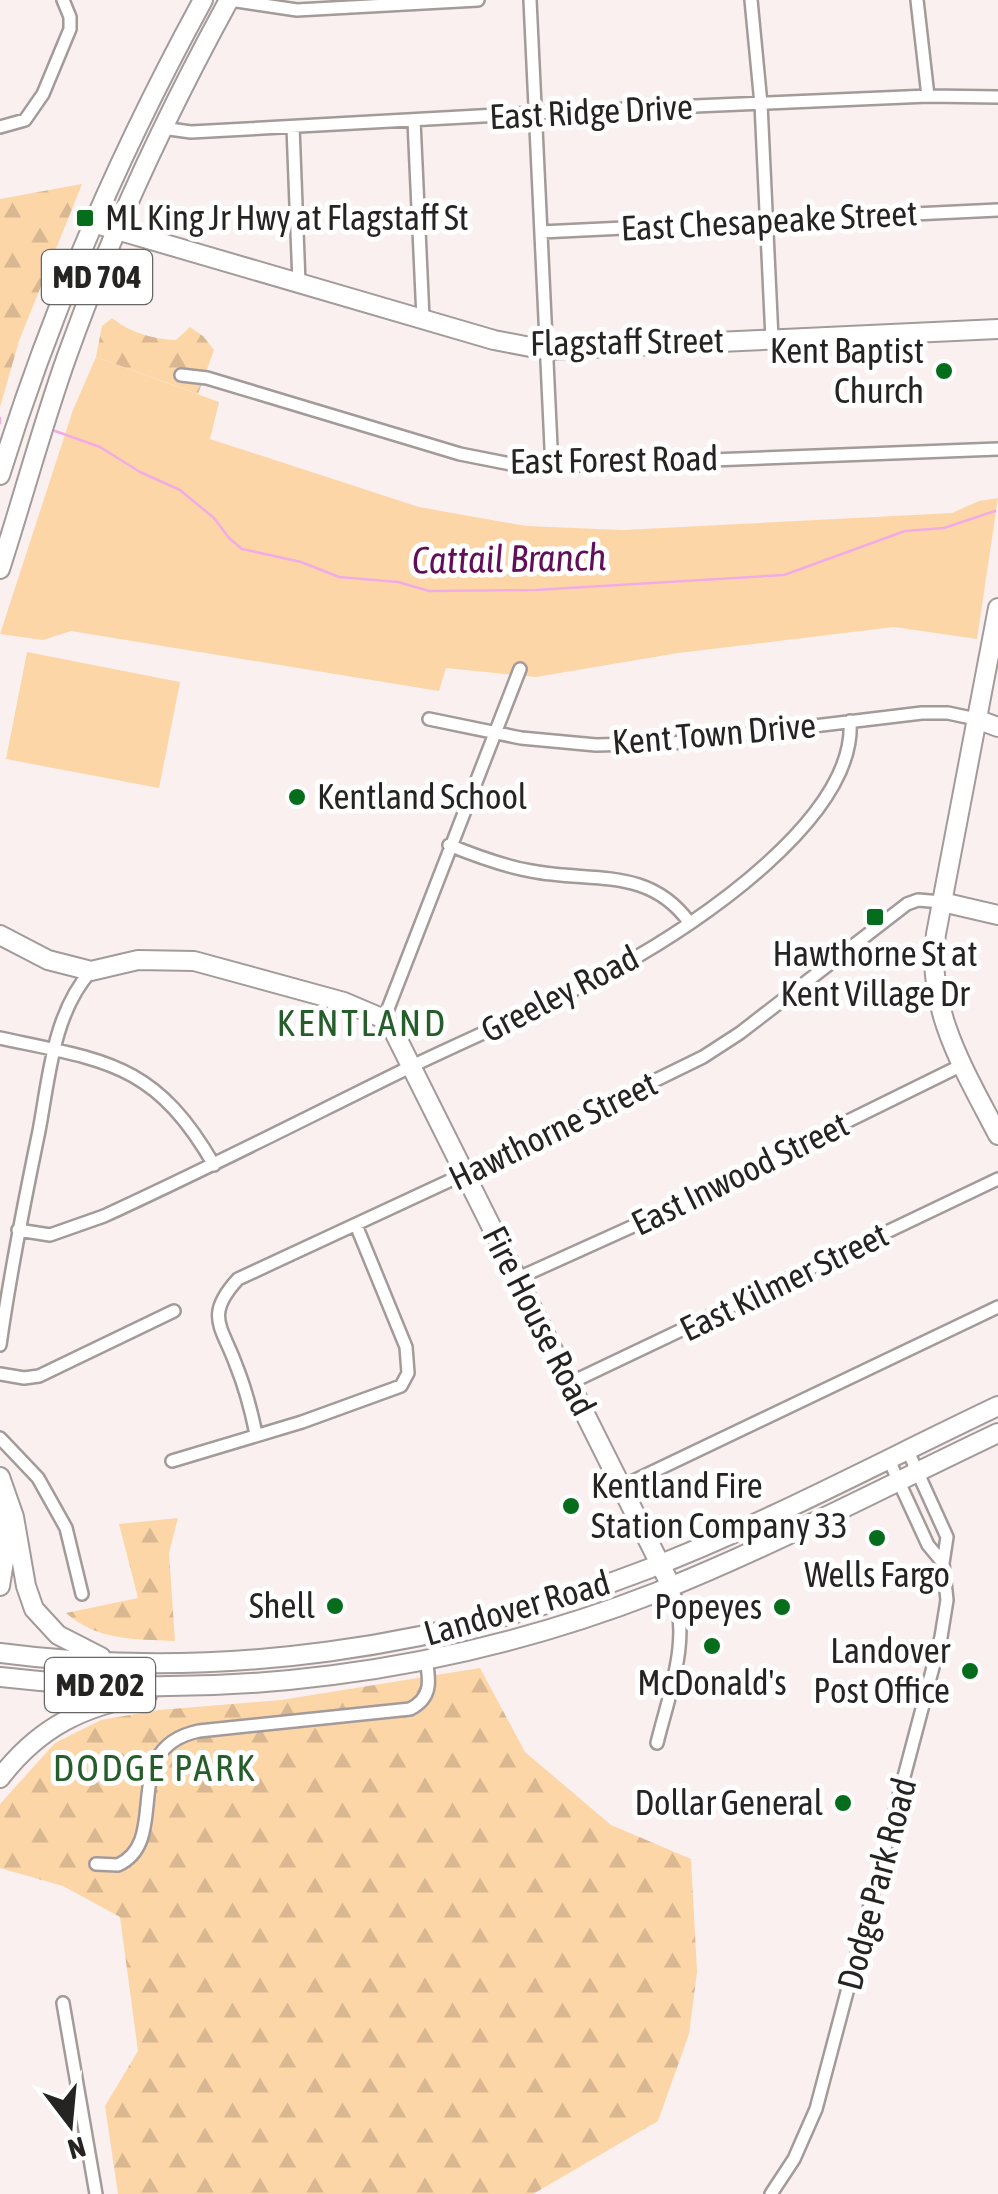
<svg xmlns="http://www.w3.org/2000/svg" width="998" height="2194" font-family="'Asap Condensed',sans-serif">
<defs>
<pattern id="forest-firs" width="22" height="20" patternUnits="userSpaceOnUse" patternTransform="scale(2.5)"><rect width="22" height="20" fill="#fdd6a8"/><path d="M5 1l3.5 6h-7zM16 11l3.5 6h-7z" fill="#d9b790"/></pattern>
</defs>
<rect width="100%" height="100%" fill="#faf0f0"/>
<!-- green -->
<path fill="#fdd6a8" d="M 96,357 L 219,402 L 210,439 L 419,507 L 526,526 L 623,530 L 952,513 L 979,501 L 998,498 L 977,639 L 894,627 L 678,653 L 536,677 L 446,668 L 439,691 L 71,631 L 43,640 L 0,634 L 73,410 Z
M 27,652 L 180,682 L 159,788 L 6,759 Z"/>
<!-- forest -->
<path fill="url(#forest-firs)" d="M 82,184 L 19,341 L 0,407 L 0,199 Z
M 112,318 C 131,333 152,339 176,340 L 190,327 L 203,336 L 214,350 L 198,394 L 96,357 L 102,326 Z
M 178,1518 L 169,1553 L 175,1641 C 134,1639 98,1641 66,1613 L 138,1598 L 119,1524 Z
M 480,1668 L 525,1752 L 611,1825 L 691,1859 L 697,1972 L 689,2034 L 658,2121 L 533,2194 L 118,2194 L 105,2106 L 138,2051 L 120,1917 L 63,1886 L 0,1868 L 0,1804 L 55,1743 L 101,1720 L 159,1710 L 281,1700 Z"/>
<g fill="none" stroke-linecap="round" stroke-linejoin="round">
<!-- stream -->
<path stroke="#f1ace6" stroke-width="2.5" d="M 0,418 L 0,423
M 55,431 L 100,447 L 140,472 L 180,490 L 214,518 L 229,538 L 242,549 L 301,562 L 339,577 L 398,582 L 429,591 L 535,590 L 784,575 L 905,531 L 944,528 L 995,511"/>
<defs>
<path id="street" d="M 230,0 L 297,10 L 478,0
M 530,0 L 552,468
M 751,0 L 761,104 L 772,339
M 917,0 L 928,96
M 414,121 L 423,318
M 0,127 L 25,120 L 43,94 L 70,29 L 70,17 L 63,0
M 293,127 L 299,283
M 162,128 L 191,132 L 535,113 L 928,96 L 998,97
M 541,232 L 998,210
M 181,375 L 207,378 L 460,454 L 526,467 L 998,449
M 429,719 L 521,738 L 596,745 L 673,743 L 922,713 L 948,713 L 976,719
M 449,845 C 476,856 503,866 531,871 C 592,883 648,866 689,922
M 384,1019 L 520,669
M 0,1038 C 107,1061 155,1063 214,1165
M 18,1230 L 50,1235 L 104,1216 C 207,1169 308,1117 410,1067 C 481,1033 553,1003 622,965 C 697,924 857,817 850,721
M 516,1279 L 651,1218 L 962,1065
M 0,1345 C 10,1274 24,1203 39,1131 C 49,1078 53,1013 91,971
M 0,1374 L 24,1378 L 39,1376 L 174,1311
M 570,1383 L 998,1179
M 256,1434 C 251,1410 245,1387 236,1365 C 222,1326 204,1316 238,1279 L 464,1174 L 703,1057 L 740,1033 L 907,904 L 918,900 L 942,902
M 0,1438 L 38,1478 L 66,1528 L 82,1594
M 888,1458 L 928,1545 L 943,1563
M 172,1461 L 302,1422 L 401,1386 L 408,1373 L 406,1347 L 356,1225
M 623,1486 L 998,1307
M 657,1743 C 669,1694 693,1634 671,1586
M 96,1864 L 118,1865 C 173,1840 116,1748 199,1731 L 410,1709 C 432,1698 430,1681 426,1660
M 63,2003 L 96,2194
M 771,2194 L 794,2159 L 816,2109 L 941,1637 L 947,1600 L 943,1563 L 947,1537 L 907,1449"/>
<path id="secondary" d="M 93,223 L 494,340 L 546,350 L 998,329
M 998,608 L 936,934 C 925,1008 965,1071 998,1135
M 976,719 L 998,727
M 942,902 L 998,915
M 0,935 L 48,960 L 91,971 L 138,960 L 194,961 L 344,1002 L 384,1019 L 394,1032 L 671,1586"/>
<path id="primary" d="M 0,475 C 51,310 120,152 203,0
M 0,569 C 23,498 42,426 67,356 C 111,233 166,115 229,0
M 0,1477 L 14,1517 L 26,1586 L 34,1609 L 58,1635 L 101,1657
M 0,1512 L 6,1549 L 0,1586
M 0,1653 C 218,1682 443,1648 648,1569 C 767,1523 882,1461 998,1406
M 0,1677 C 221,1703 447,1674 655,1593 C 769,1548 886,1486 998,1433
M 0,1778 C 39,1727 84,1705 147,1695"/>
</defs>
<!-- street casing -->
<use href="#street" stroke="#a39a9a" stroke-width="16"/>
<!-- secondary casing -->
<use href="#secondary" stroke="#a39a9a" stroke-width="22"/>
<!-- primary casing -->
<use href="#primary" stroke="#a39a9a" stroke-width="22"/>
<!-- street -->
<use href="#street" stroke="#fff" stroke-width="11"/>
<!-- secondary -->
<use href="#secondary" stroke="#fff" stroke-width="18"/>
<!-- primary -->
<use href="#primary" stroke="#fff" stroke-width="18"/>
</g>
<!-- markers -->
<g fill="#056d1c" stroke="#fff" stroke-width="4">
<rect x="75" y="208" width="20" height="20" rx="5"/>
<circle cx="944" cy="371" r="10"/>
<circle cx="297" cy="797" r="10"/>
<rect x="865" y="907" width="20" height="20" rx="5"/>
<circle cx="571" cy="1506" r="10"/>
<circle cx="877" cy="1538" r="10"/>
<circle cx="335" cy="1606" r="10"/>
<circle cx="782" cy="1607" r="10"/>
<circle cx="712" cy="1646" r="10"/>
<circle cx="970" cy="1671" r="10"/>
<circle cx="843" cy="1803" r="10"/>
</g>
<g text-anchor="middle" stroke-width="10" stroke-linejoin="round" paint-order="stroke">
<!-- shield labels -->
<g fill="#fff" stroke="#676565" stroke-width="2.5">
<rect x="42" y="250" width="110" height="54" rx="8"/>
<rect x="45" y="1658" width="110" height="54" rx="8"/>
</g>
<g font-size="32" font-weight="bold" fill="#262323">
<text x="97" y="288">MD 704</text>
<text x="100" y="1696">MD 202</text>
</g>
<!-- street labels -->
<g font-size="35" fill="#262323" stroke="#fff">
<text transform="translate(591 112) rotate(-3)" y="12">East Ridge Drive</text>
<text transform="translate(769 221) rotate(-3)" y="12">East Chesapeake Street</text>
<text transform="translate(627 342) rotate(-1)" y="12">Flagstaff Street</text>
<text transform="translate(614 460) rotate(-1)" y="12">East Forest Road</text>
<text transform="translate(714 734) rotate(-5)" y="12">Kent Town Drive</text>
<text transform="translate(560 994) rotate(-27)" y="12">Greeley Road</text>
<text transform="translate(553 1131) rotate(-26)" y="12">Hawthorne Street</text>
<text transform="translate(740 1174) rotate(-26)" y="12">East Inwood Street</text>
<text transform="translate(784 1282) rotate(-26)" y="12">East Kilmer Street</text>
<text transform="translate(539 1321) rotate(63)" y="12">Fire House Road</text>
<text transform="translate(517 1608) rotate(-16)" y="12">Landover Road</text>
<text transform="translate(877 1884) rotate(-75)" y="12">Dodge Park Road</text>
</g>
<!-- poi labels -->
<g font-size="35" fill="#262323" stroke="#fff" text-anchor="end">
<text x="105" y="230" text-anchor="start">ML King Jr Hwy at Flagstaff St</text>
<text x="924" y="363">Kent Baptist<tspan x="924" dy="40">Church</tspan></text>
<text x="317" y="809" text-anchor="start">Kentland School</text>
<text x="875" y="966" text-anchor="middle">Hawthorne St at<tspan x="875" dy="40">Kent Village Dr</tspan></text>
<text x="591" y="1498" text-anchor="start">Kentland Fire<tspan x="591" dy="40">Station Company 33</tspan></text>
<text x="877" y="1587" text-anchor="middle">Wells Fargo</text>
<text x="315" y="1618">Shell</text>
<text x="762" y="1619">Popeyes</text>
<text x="950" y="1663">Landover<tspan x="950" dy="40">Post Office</tspan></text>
<text x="712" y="1695" text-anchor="middle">McDonald's</text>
<text x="823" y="1815">Dollar General</text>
</g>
<!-- water labels -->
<g font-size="38" font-style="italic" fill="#600f58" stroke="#fff">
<text transform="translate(509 559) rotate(-1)" y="13">Cattail Branch</text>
</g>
<!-- neighbourhood labels -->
<g font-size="38" letter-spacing="2.5" fill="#265e2b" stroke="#fff">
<text x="362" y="1036">KENTLAND</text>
<text x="155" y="1781">DODGE PARK</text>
</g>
</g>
<!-- north arrow -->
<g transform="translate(70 2124) rotate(164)" stroke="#ffffff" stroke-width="8" paint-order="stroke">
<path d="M0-8L18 38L0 25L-18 38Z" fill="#262323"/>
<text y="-15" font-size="28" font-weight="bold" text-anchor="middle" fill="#262323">N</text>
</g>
</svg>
